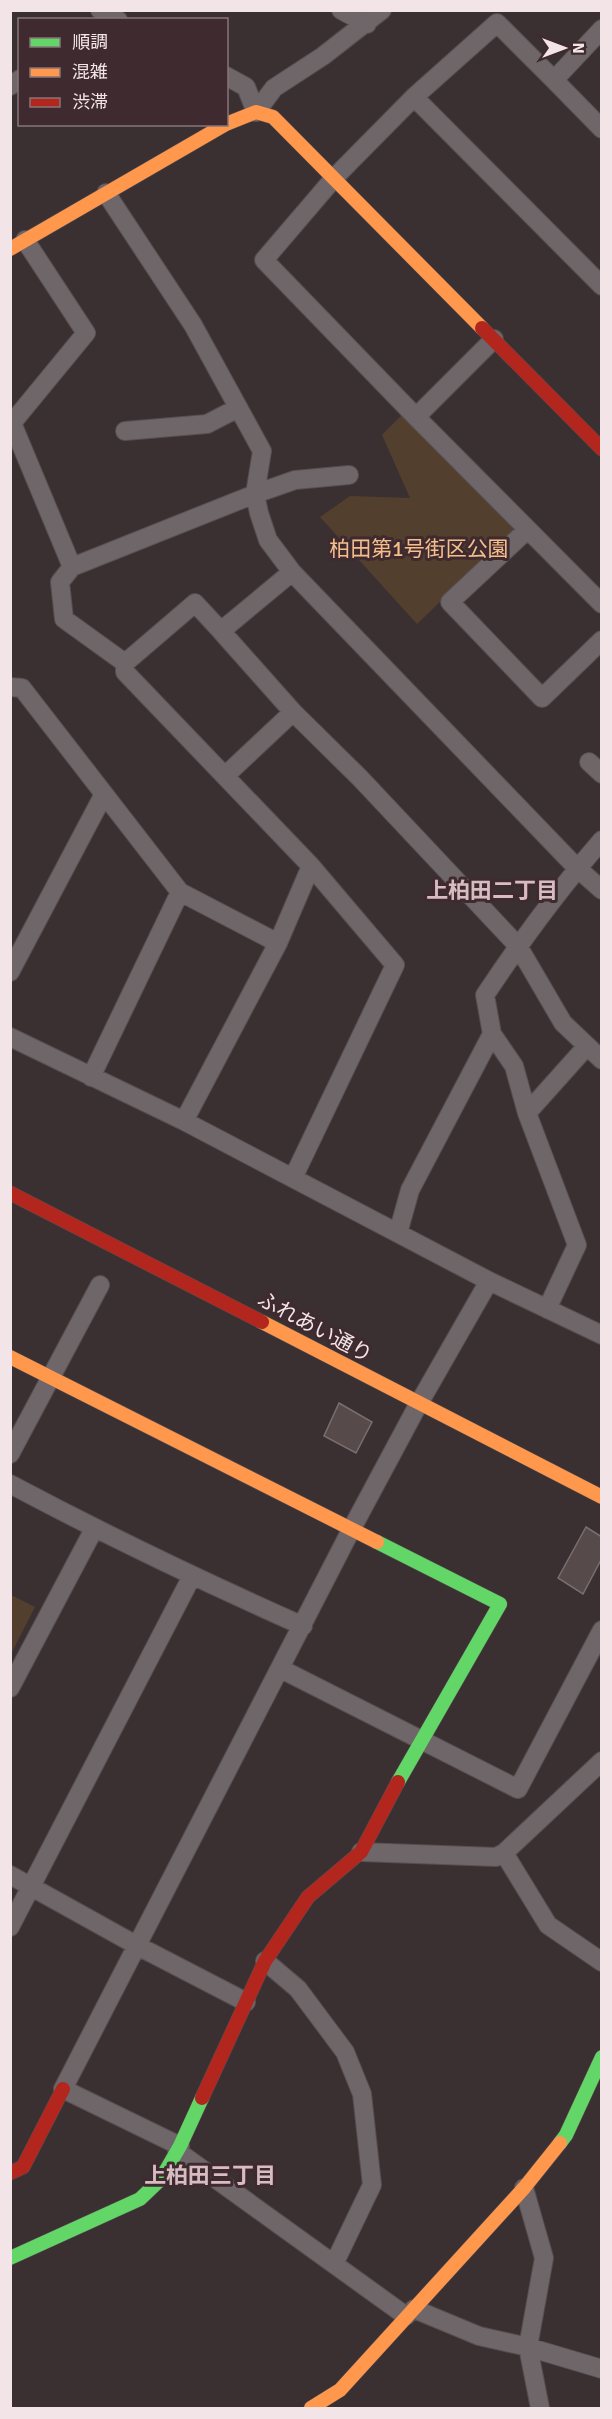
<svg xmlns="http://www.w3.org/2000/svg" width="612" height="2419" font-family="Signika,'Noto Sans JP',sans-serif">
<rect width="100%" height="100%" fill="#3a3032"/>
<!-- green -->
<path fill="#533f2e" d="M 408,409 L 513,518 L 514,531 L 417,624 L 320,517 L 350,496 L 410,498 L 382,435 Z
M 11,1595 L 35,1607 L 11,1654 Z"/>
<!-- building -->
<path fill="#574a4a" stroke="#786f6e" stroke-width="1.5" d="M 339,1403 L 372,1422 L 356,1453 L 324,1436 Z
M 586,1527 L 602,1537 L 602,1558 L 583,1594 L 558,1578 Z"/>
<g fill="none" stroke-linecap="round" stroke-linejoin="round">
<defs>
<path id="street" d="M 100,10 L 118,20
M 341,10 L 367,24
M 602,29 L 554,80 L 497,23 L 414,97 L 335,177 L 264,260 L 416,417 L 602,604
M 226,76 L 246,87 L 256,112
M 554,80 L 602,129
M 10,86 L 20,79
M 414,97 L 602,286
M 256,112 L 274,88 L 323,56 L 382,10
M 106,193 L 193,325 L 262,451 L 255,494 L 259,513 L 268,540 L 292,572 L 577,868 L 602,890
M 25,240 L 86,333 L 12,423 L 72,567
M 416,417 L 494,339
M 125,431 L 207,424 L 238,408
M 527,530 L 450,602 L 542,698 L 602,640
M 221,631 L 293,712 L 360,778 L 518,946 L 563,1023 L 602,1060
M 125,663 L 64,619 L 60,582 L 72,567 L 255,494 L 295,480 L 349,475
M 10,687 L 22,688 L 180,892 L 278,943
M 589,762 L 602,774
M 226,775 L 293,712
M 10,972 L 104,794
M 492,1034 L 514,1066 L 527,1113 L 577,1245 L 547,1309
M 10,1037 L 184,1121 L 489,1281 L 602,1335
M 91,1077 L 180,892
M 527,1113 L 587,1046
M 184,1121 L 278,943 L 311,866 L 125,672 L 125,663 L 195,603 L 221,631 L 292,572
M 293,1178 L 395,965 L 311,866
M 398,1233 L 410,1190 L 492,1034 L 485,995 C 521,941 559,889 602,840
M 10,1454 L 100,1285
M 10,1484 C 106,1535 204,1582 303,1626
M 281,1669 L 518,1789 L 602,1630
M 10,1688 L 94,1529
M 361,1852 L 496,1857 L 504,1853 L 602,1761
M 504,1853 L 548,1925 L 602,1962
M 10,1875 L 136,1945 L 246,2002
M 10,1927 L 192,1576
M 265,1961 L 298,1989 L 345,2052 L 362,2094 L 372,2185 L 334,2264
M 180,2146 L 63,2089 L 351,1530 L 418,1405 L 489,1281
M 177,2151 L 406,2316
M 524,2188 L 544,2258 L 528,2347 L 540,2408
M 414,2309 L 479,2336 L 528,2347 L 602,2369"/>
<path id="fast" d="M 377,1542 L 500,1604 L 398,1782
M 560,2143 L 566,2135 L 602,2057
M 10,2258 L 140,2199 L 161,2179 L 180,2146 L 202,2098"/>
<path id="slow" d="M 226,124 L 256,112 L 273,117 L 482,328
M 10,249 L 226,124
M 262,1322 L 602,1497
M 10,1357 L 377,1542
M 311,2408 L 340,2390 L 524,2188 L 560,2143"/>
<path id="jam" d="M 482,328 L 602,449
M 10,1193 L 262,1322
M 202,2098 L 265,1961 L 308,1897 L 361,1852 L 398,1782
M 10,2173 L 23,2167 L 63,2089"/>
</defs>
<!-- street casing -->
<use href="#street" stroke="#574e50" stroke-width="20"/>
<!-- fast casing -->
<use href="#fast" stroke="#574e50" stroke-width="15"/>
<!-- slow casing -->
<use href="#slow" stroke="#574e50" stroke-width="15"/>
<!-- jam casing -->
<use href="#jam" stroke="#574e50" stroke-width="15"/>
<!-- street -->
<use href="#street" stroke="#6e6668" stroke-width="18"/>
<!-- fast -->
<use href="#fast" stroke="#63d668" stroke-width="14"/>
<!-- slow -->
<use href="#slow" stroke="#ff974d" stroke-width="14"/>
<!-- jam -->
<use href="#jam" stroke="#b3261e" stroke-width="14"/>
</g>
<g text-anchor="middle" stroke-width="6" stroke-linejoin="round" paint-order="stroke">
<!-- park labels -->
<g font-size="21" fill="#f5bf8c" stroke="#3f2b2f">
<text x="419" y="556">柏田第1号街区公園</text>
</g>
<!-- street labels -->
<g font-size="21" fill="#f3e5e7" stroke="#3f2b2f">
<text transform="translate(315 1327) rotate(28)" y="7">ふれあい通り</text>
</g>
<!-- neighbourhood labels -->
<g font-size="22" font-weight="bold" fill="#d7bcc1" stroke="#3f2b2f">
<text x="492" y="898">上柏田二丁目</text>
<text x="210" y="2183">上柏田三丁目</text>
</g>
</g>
<!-- border -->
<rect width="612" height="2419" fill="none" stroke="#f3e5e7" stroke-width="24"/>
<!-- legend -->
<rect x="18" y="18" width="210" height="108" fill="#3f2b2f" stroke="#877579" stroke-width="1.5"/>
<rect x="30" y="38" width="30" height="9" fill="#63d668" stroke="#877579" stroke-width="1.5"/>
<text x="72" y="48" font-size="18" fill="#f3e5e7">順調</text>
<rect x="30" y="68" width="30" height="9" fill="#ff974d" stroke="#877579" stroke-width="1.5"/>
<text x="72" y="78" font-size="18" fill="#f3e5e7">混雑</text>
<rect x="30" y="98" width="30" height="9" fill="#b3261e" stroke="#877579" stroke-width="1.5"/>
<text x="72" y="108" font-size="18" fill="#f3e5e7">渋滞</text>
<!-- north arrow -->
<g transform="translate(564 48) rotate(90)" stroke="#3f2b2f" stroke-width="4.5" paint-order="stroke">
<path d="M0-4.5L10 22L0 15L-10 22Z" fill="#f3e5e7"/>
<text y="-9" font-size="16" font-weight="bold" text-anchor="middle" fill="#f3e5e7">N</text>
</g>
</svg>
